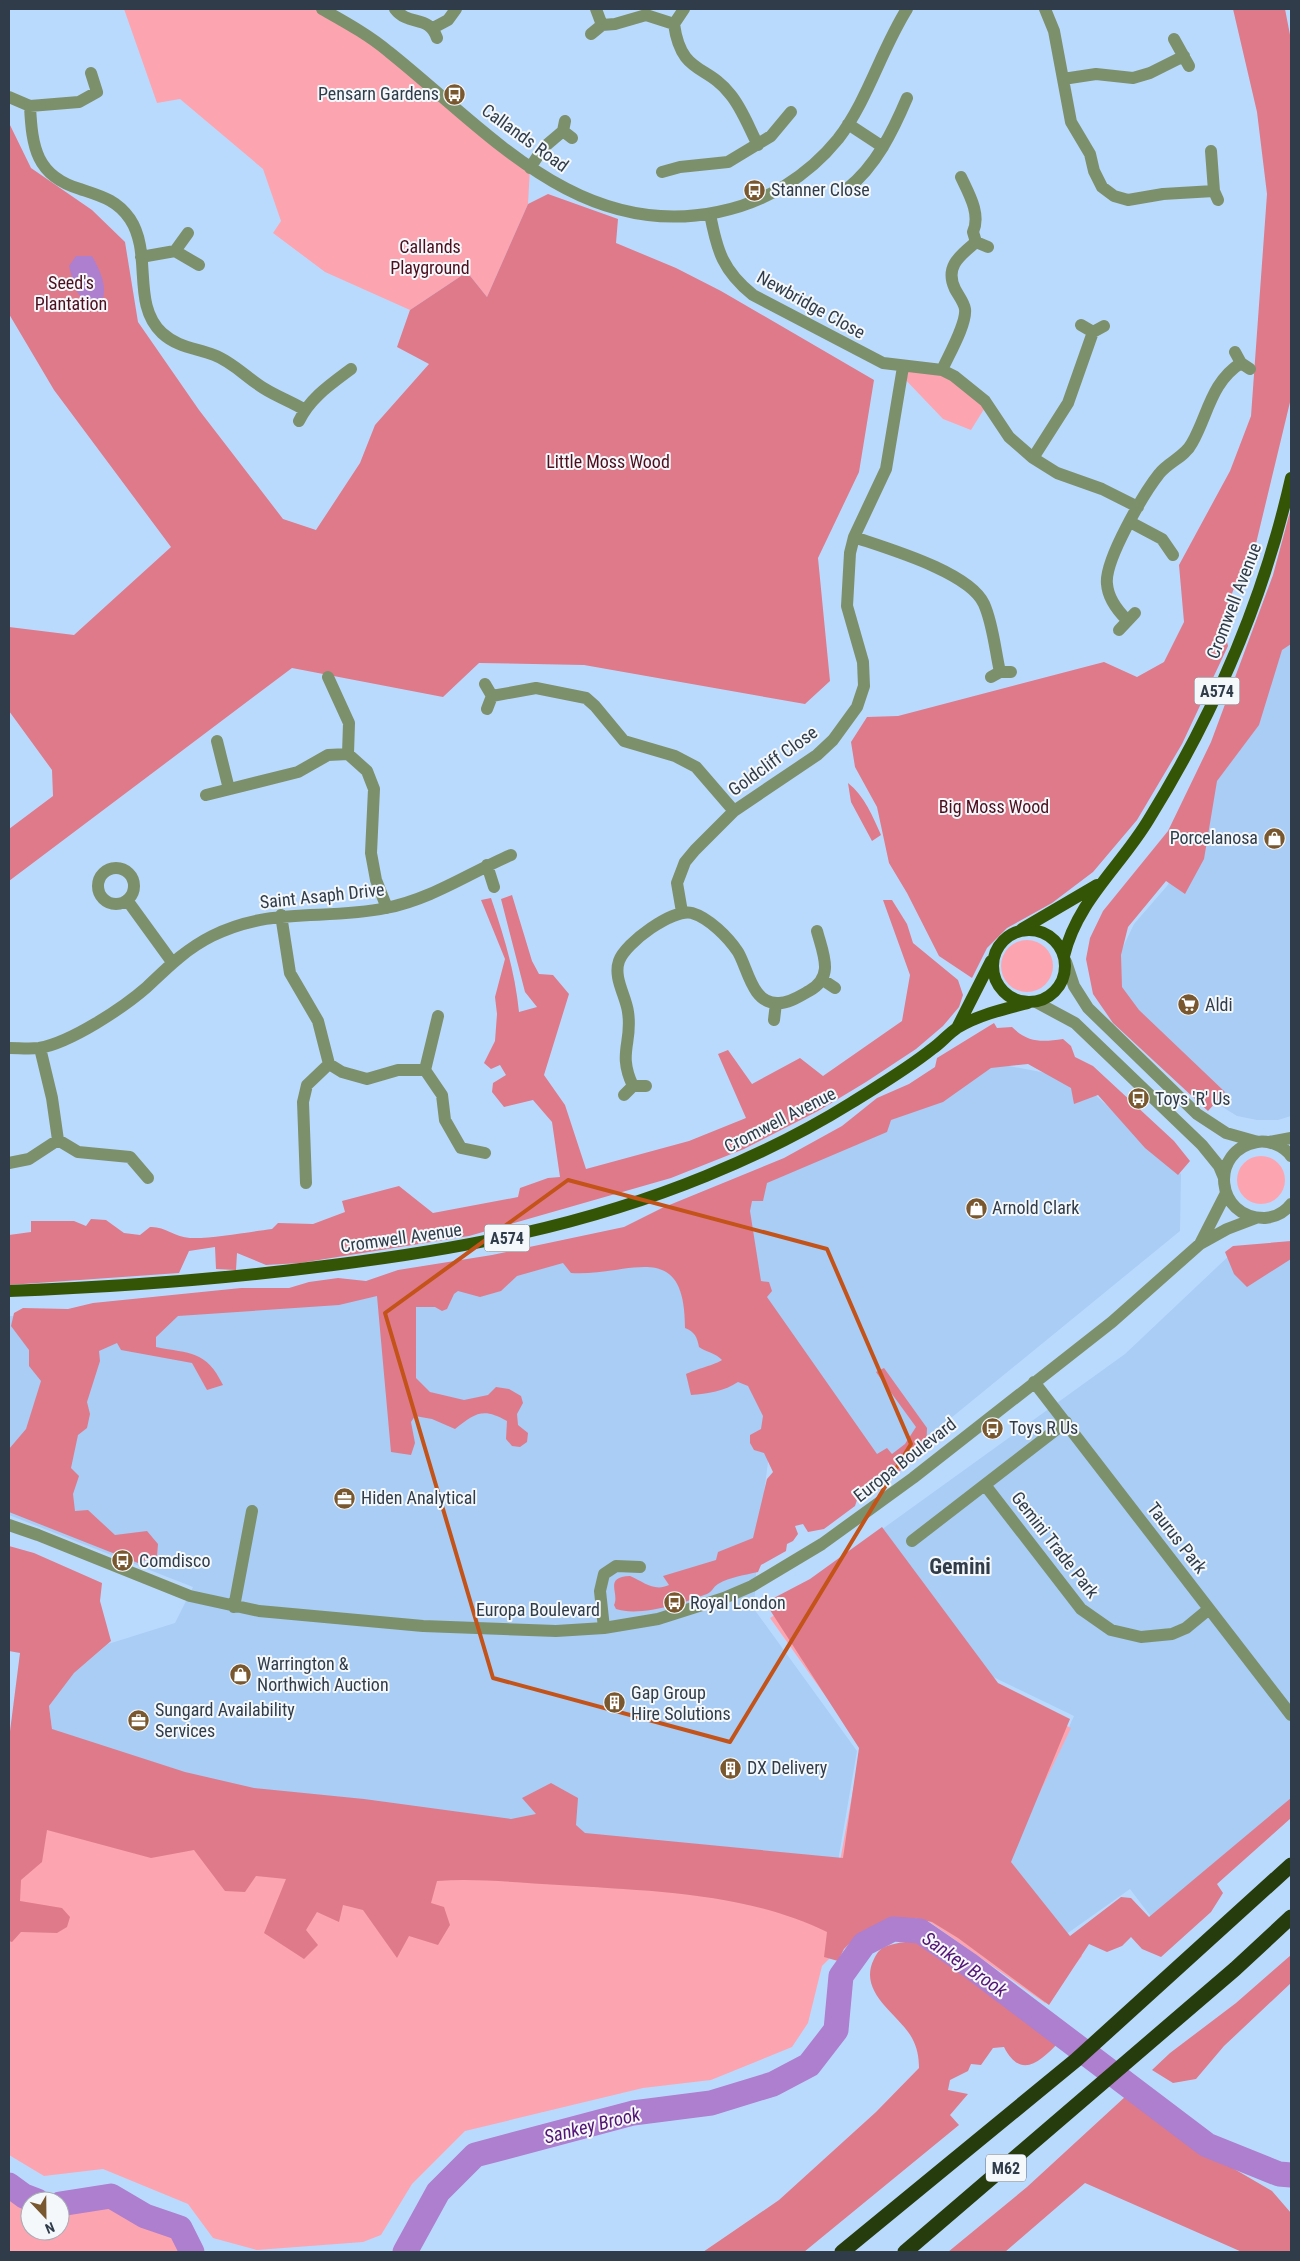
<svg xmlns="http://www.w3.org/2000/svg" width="1300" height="2261" font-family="'Roboto Condensed',sans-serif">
<rect width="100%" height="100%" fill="#badafd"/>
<!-- built -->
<path fill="#a9cdf5" d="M 1291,579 L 1291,1116 L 1278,1120 L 1257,1120 L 1237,1116 L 1216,1103 L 1123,1012 L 1114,966 L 1134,924 L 1167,886 L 1190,849 Z
M 977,1060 L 1078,1079 L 1181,1174 L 1180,1231 L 880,1476 L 746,1283 L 742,1181 Z
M 1291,1247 L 1291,1806 L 1158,1926 L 1130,1889 L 1058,1940 L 1006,1866 L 1074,1716 L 989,1675 L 881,1530 L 1125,1354 L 1234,1251 Z
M 657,1250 L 773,1423 L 758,1540 L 754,1609 L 857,1751 L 837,1867 L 223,1794 L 56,1756 L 49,1706 L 74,1673 L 108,1644 L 175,1623 L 193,1587 L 9,1515 L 9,1316 L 90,1317 L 411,1291 L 569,1252 Z"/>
<!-- green -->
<path fill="#fca5b1" d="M 124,9 L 322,9 L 387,50 L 530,168 L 528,204 L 487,297 L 467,272 L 410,310 L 325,272 L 273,233 L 281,221 L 263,169 L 180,99 L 157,103 Z
M 903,367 L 942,370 L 986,406 L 971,430 L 943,419 L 901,375 Z
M1001 966a26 26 0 1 1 52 0a26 26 0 1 1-52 0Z
M1237 1180a24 24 0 1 1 48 0a24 24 0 1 1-48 0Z
M 883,1545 L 989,1687 L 1071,1728 L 1007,1860 L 1082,1956 L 1045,2003 L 914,1911 L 859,1929 L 822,1966 L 808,2023 L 792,2047 L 711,2080 L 643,2088 L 465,2131 L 412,2184 L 381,2235 L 363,2242 L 257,2250 L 213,2238 L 188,2204 L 103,2169 L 44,2176 L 9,2155 L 9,1762 L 574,1852 L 838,1872 L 861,1746 L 770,1618 Z
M 9,2197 L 30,2211 L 30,2231 L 60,2231 L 60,2214 L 109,2207 L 175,2239 L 182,2252 L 9,2252 Z"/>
<!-- forest -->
<path fill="#df7a8a" d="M 1233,9 L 1285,9 L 1291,40 L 1291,398 L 1253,556 L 1234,588 L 1222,622 L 1228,646 L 1182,744 L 1137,820 L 1093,872 L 1052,903 L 1007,928 L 987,948 L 972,978 L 939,956 L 907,893 L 889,863 L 877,807 L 855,767 L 851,742 L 867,717 L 898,716 L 1104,662 L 1137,677 L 1164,662 L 1184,622 L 1179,565 L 1230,471 L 1251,416 L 1267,194 L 1257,112 Z
M 9,123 L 31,168 L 92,210 L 125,242 L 138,322 L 199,410 L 283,519 L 316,530 L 360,463 L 375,425 L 429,364 L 397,347 L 410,310 L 467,272 L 487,297 L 528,204 L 548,194 L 618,219 L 616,243 L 676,268 L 721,291 L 874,380 L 859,472 L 818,558 L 830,681 L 805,704 L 584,665 L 479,663 L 443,697 L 292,668 L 9,881 L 9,829 L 53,796 L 52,770 L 9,711 L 9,627 L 74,635 L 171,547 L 54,390 L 9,314 Z
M 1291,508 L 1291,644 L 1282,650 L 1259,725 L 1217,781 L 1204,859 L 1185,894 L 1166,881 L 1128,927 L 1121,955 L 1122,987 L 1139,1010 L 1225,1092 L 1208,1111 L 1113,1023 L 1093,994 L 1086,959 L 1090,938 L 1103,911 L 1168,831 L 1211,742 L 1273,575 Z
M 848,783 C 864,795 873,817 881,835 L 872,841 L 851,802 Z
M 512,895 L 532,961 L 539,974 L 553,975 L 569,994 L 544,1075 L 565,1105 L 586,1169 L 689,1141 L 746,1118 L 718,1054 L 728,1050 L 752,1084 L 800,1058 L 823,1076 L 902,1021 L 910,975 L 883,900 L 892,900 L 907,924 L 913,943 L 958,980 L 963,995 L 959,1007 L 943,1026 L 916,1049 L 866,1082 L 818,1111 L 744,1149 L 671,1178 L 469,1236 L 300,1263 L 266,1265 L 237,1253 L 236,1270 L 216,1269 L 215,1247 L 189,1251 L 179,1273 L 9,1285 L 9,1235 L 31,1232 L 31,1221 L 74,1221 L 86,1226 L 91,1219 L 106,1220 L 124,1233 L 140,1235 L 150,1227 C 164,1226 175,1237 190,1238 C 211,1239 249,1232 272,1229 L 278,1223 L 313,1224 L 345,1212 L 342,1201 L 399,1186 L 433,1213 L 518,1197 L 520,1188 L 548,1178 L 560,1177 L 552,1122 L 533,1100 L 504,1107 L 492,1092 L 493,1083 L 506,1075 L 500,1065 L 491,1069 L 484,1063 L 495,1041 L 497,1014 L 495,997 L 505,959 L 481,900 L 491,898 C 504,936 515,972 519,1012 L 537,1007 L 525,992 L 501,899 Z
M 994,1023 L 997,1028 L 1012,1027 C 1028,1043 1042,1042 1063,1039 L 1071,1046 L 1075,1057 L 1093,1066 L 1174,1141 L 1190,1161 L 1178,1175 L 1145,1148 L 1098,1095 L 1074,1104 L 1071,1088 L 1028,1064 L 991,1068 L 943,1102 L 891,1120 L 887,1132 L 767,1183 L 763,1201 L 752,1201 L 750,1211 L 761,1281 L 769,1282 L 772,1291 L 767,1297 L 877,1454 L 887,1448 L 892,1454 L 905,1444 L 916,1427 L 876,1372 L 884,1368 L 927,1428 L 926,1453 L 888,1479 L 882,1477 L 859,1494 L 855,1506 L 824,1529 L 808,1532 L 803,1524 L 795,1526 L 798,1534 L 793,1541 L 787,1544 L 786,1551 L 761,1565 L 758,1572 C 745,1575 730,1577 718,1584 C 713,1587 712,1592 707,1594 C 684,1603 640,1617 616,1609 L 614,1605 C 620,1593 603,1577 630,1576 C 644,1582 654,1592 669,1585 L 663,1576 L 716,1560 L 718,1552 L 753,1538 L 767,1479 L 773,1472 L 764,1453 L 754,1450 L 750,1443 L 750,1435 L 761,1429 L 763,1416 L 748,1386 L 738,1382 C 725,1391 707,1394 691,1395 L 686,1374 C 694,1370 717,1364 722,1360 C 716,1353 706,1352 699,1347 C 697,1337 695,1332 685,1328 C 685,1235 628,1277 571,1273 L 563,1263 L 517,1276 L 501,1291 L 480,1297 L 458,1291 L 454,1294 L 447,1309 L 442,1311 L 435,1307 L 416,1307 L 416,1378 L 430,1392 L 464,1400 L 488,1395 L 496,1387 L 509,1389 L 521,1396 L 523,1403 L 517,1414 L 518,1425 L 528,1433 L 527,1442 L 520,1447 L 512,1446 L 506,1439 L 507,1421 C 483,1407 475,1413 455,1429 L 432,1419 L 415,1416 L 411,1422 L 415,1443 L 411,1455 L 391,1452 L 377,1296 L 339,1305 L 178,1316 L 156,1337 L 156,1347 C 190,1354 206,1350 223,1385 L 207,1390 L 192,1363 L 121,1350 L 117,1343 L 99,1351 L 100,1361 L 87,1402 L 90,1414 L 87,1428 L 78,1435 L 71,1468 L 79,1476 L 73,1494 L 75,1511 L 88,1510 L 115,1535 L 147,1531 L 158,1544 L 157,1556 L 138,1563 L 9,1512 L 9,1449 L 26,1429 L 41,1381 L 29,1366 L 29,1350 L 11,1326 L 14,1313 L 23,1308 L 68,1309 L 93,1303 L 241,1288 L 289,1288 L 309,1282 L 338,1278 L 366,1281 L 398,1270 L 492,1255 L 624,1227 L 662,1208 L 784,1158 L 842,1126 L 877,1098 L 909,1084 L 935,1067 L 937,1058 Z
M 1291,1241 L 1291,1259 L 1247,1287 L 1234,1274 L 1225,1252 L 1233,1246 Z
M 882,1527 L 998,1683 L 1070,1719 L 1011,1862 L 1070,1936 L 1121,1897 L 1131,1898 L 1149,1917 L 1291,1798 L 1291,1818 L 1217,1884 L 1223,1893 L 1211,1912 L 1161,1957 L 1142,1949 L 1131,1937 L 1122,1946 L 1107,1952 L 1089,1944 L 1049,2005 L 958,1938 L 932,1922 L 913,1918 L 892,1920 L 860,1933 L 844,1949 L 838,1961 L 824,1957 L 827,1932 C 745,1892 649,1891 559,1885 C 519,1883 477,1878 437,1881 L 431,1903 L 444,1907 L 450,1925 L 438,1945 L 409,1936 L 397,1958 L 363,1910 L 343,1905 L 339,1922 L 317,1912 L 306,1930 L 318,1945 L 304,1959 L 264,1933 L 286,1879 L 256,1876 L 245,1892 L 225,1891 L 194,1850 L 151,1858 L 47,1830 L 42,1862 L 21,1880 L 20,1901 L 62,1908 L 70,1917 L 67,1927 L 57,1933 L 21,1932 L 12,1942 L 9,1941 L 9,1739 L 20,1653 L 9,1651 L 9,1546 L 34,1553 L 102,1583 L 100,1601 L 111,1641 L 74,1673 L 49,1706 L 52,1729 L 185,1772 L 254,1788 L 364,1799 L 511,1819 L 536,1814 L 522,1798 L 551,1783 L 578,1798 L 576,1825 L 585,1833 L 843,1858 L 859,1748 L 770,1610 L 770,1600 L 810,1579 Z
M 921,1939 L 1059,2042 C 1040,2062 1021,2080 1004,2047 L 993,2048 L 981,2065 L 971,2064 L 968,2071 L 950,2080 L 948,2090 L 968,2094 L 950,2115 L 959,2125 L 804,2252 L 703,2252 L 779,2200 L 876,2112 L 919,2068 C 919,2057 917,2047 912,2038 C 899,2014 857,1993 874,1959 C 877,1953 880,1948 887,1946 C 897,1942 911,1942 921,1939 Z
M 1291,1955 L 1291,1983 L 1224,2046 L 1196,2079 L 1173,2083 L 1152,2070 L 1170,2053 L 1236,2003 Z
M 1126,2096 L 1224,2163 L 1272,2191 L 1291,2213 L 1291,2252 L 1242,2252 L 1085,2183 L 1005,2252 L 948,2252 L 1027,2187 Z"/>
<!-- water -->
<path fill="#ae7ecf" d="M 76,256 L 92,256 C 102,274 110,292 98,309 L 91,311 L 75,289 L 69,266 Z"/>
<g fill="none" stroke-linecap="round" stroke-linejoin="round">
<!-- river -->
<path stroke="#ae7ecf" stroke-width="25" d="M 9,2185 L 24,2196 L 37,2201
M 60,2204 L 111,2196 L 145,2216 L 180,2228 L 192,2252
M 405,2252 L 438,2192 L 475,2155 L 633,2113 L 711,2103 L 773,2084 L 809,2065 L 836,2030 L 841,1976 L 864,1944 L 893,1929 L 920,1931 L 968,1964 L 1207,2145 L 1279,2174 L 1291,2175"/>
<!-- minor -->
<path stroke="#7d906c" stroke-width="12" d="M 322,9 C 345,22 369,35 389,52 C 487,130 578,241 718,212 C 765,203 808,176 838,139 C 868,100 881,50 907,9
M 395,9 C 409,27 429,14 437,38
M 1045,9 L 1054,31 L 1071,122 L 1090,154 L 1094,171 L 1102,187 L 1114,196 L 1128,200 L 1163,194 L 1214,191
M 674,24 L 684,9
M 602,25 L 615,24 L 646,15 L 674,24 C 681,75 707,64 730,94 C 742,108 749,128 758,145
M 433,28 L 448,20 L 456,9
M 591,34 L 602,25 L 596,9
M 1174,39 L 1189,66
M 1063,79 L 1096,74 L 1133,78 L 1150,73 L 1184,56
M 9,97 L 30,106 C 32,147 36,176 80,189 C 101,196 117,200 130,219 C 153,254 131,304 162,333 C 177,347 196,348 214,355 C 233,362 248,379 265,389 C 278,397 292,402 305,410
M 30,106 L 79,102 L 97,92 L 91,73
M 565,121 L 563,131 L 572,138
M 848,124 L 883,147
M 1211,151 L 1214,191 L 1218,200
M 530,168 L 543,148 L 563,131
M 662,172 L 680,167 L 728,162 L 771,136 L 791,112
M 961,177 C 969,194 981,214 973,232 L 976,242 L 988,247
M 847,189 C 876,166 893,131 907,98
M 710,214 C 717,251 723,271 753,295 L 883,363 L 942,370 L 954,376 L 985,401 L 1009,437 L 1033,458 L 1057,473 L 1102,489 L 1138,507
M 188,233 L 175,251 L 199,265
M 141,257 L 175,251
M 1081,325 L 1093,332 L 1104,326
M 1235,352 L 1241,363 L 1250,369
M 942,370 C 948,356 967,324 965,309 C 964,302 958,295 955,289 C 944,266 961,255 976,242
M 299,421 C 310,398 331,384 351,369
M 1033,458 L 1068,403 L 1093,332
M 1130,522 L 1162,539 L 1173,555
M 854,537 C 886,548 970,572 984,604 C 993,624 995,650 1000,672
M 1127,620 C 1117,610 1108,598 1107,584 C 1104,561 1144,493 1159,474 C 1168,462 1185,457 1192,443 C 1208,415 1211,382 1241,363
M 1119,630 L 1135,613
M 328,677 L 349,723 L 348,754
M 991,677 L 1000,672 L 1011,672
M 485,684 L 492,696 L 487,709
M 492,696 L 536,688 L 586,698 L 595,706 L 624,741 L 675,756 L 696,767 L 734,811
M 217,741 L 229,789
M 206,795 L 298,772 L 328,755 L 348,754 L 367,771 L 374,789 L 371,853 L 376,880 L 387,908
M 487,865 L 494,887
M98 886a18 18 0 1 1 36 0a18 18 0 1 1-36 0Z
M 127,900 L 172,962
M 682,912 L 677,883 L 685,862 L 695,850 L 734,811 L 817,755 L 833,740 L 857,707 L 864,686 L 863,662 L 847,606 L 850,553 L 854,537 L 886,469 L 903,367
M 281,915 L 290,973 L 318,1021 L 329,1064 L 342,1072 L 367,1079 L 398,1070 L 425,1070 L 442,1095 L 445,1120 L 461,1148 L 485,1153
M 1066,962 L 1074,986 L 1088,1008 L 1197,1114 L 1226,1133 L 1258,1142
M 823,980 L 835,988
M 1036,1002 L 1075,1023 L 1202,1145 L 1219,1166 L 1224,1178
M 774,1020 L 776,1003
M 9,1048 C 19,1048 29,1049 39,1048 C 70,1043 123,1008 147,987 C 168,967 186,949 212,936 C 272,906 325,921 386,908 C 432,899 469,873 511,855
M 40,1048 L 52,1098 L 58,1140
M 425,1070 L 438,1016
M 633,1086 C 617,1052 633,1043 628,1012 C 626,996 613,978 619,961 C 625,943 673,908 692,913 C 709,918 728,937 738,952 C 748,969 752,1003 777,1003 C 788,1004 800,996 809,991 C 835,977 823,954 817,931
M 624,1095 L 633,1086 L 646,1086
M 1269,1142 L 1291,1138
M 1291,1156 C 1284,1146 1269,1140 1257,1142 C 1209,1150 1215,1219 1265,1218 C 1275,1217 1285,1212 1291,1204
M 9,1163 L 29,1159 L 58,1140 L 78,1152 L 130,1157 L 148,1178
M 306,1183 L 303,1102 L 307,1085 L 329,1064
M 1200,1244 L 1226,1193
M 1034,1382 L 1291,1715
M 985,1485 L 1081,1609 L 1111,1630 L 1141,1637 L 1172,1634 L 1186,1628 L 1209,1609
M 9,1525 L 38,1535 L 190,1596 L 259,1611 L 423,1626 L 556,1631 L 604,1628 L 658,1619 L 724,1598 L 752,1586 L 822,1544 L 913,1478 L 1112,1322 L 1200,1244 L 1227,1229 L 1256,1218
M 912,1541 L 1066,1422
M 234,1607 L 252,1511
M 604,1628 L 600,1591 L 604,1574 L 616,1566 L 640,1567"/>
<!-- major -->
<path stroke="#355506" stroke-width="12" d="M 1022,929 L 1097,885
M993 966a36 36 0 1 1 72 0a36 36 0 1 1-72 0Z
M 1064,956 C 1077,901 1121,866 1149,819 C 1214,714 1264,598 1291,478
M 957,1028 L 991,961
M 9,1291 C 117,1287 225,1279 333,1265 C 462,1249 584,1226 706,1176 C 755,1156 806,1131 851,1103 C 878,1086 907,1069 932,1049 C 941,1043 948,1034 957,1028 C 978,1015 1004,1009 1028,1003"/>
<!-- highway -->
<path stroke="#273c0d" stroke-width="15" d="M 842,2252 L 1076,2060 L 1291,1865
M 905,2252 L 1235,1969 L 1291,1917"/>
</g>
<!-- marked area -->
<path fill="none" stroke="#c35318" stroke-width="4" stroke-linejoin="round" d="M 568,1180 L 827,1249 L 911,1444 L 730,1742 L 493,1678 L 385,1313 Z"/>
<!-- icons -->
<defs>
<symbol id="bus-disc" viewBox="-11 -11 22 22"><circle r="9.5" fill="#79582f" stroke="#f4f8fb"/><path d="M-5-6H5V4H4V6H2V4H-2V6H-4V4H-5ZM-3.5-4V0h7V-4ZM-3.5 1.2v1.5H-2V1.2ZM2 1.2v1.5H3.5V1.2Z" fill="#fff"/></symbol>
<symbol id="shop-disc" viewBox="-11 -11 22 22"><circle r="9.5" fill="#79582f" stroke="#f4f8fb"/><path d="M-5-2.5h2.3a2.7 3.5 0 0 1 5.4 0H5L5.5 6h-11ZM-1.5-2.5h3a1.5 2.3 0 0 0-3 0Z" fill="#fff"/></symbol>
<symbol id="supermarket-disc" viewBox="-11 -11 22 22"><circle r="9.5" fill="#79582f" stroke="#f4f8fb"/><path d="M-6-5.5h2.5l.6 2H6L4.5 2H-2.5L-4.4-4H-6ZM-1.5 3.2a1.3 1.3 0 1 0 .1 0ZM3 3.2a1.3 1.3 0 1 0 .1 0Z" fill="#fff"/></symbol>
<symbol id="office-disc" viewBox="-11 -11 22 22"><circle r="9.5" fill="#79582f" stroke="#f4f8fb"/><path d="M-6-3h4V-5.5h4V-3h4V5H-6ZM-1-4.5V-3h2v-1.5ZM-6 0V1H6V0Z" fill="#fff"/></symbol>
<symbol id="building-disc" viewBox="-11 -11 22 22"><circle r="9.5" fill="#79582f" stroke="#f4f8fb"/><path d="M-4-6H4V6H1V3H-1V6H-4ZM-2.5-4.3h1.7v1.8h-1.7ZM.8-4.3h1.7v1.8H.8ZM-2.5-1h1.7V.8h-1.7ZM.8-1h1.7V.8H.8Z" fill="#fff"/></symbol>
</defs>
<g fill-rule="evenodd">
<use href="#bus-disc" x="442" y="82" width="25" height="25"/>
<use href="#bus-disc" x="742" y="178" width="25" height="25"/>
<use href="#shop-disc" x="1262" y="826" width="25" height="25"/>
<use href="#supermarket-disc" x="1176" y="992" width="25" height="25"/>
<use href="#bus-disc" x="1126" y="1086" width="25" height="25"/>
<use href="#shop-disc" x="964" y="1196" width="25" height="25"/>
<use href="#bus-disc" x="980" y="1416" width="25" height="25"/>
<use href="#office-disc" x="332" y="1486" width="25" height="25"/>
<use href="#bus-disc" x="110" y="1548" width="25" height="25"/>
<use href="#bus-disc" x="662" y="1590" width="25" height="25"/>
<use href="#shop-disc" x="228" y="1662" width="25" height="25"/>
<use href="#building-disc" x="602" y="1690" width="25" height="25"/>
<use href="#office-disc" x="126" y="1708" width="25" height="25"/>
<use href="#building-disc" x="718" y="1756" width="25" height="25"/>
</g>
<g text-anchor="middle" stroke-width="4" stroke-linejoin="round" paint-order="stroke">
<!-- shield labels -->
<g fill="#f4f8fb" stroke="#6b747f" stroke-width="1">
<rect x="1194.5" y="677.5" width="45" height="27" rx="4"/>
<rect x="484.5" y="1224.5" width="45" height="27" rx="4"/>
<rect x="986" y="2154.5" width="40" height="27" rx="4"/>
</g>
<g font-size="16" font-weight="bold" fill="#303c4a">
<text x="1217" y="697">A574</text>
<text x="507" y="1244">A574</text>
<text x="1006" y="2174">M62</text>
</g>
<!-- poi labels -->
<g font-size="18" fill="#303c4a" stroke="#f4f8fb" text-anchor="start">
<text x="439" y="100" text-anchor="end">Pensarn Gardens</text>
<text x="771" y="196">Stanner Close</text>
<text x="1258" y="844" text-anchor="end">Porcelanosa</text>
<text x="1205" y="1011">Aldi</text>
<text x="1155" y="1105">Toys 'R' Us</text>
<text x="992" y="1214">Arnold Clark</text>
<text x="1009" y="1434">Toys R Us</text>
<text x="361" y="1504">Hiden Analytical</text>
<text x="139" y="1567">Comdisco</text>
<text x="690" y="1609">Royal London</text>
<text x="257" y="1670">Warrington &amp;<tspan x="257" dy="21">Northwich Auction</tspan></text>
<text x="631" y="1699">Gap Group<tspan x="631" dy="21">Hire Solutions</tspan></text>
<text x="155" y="1716">Sungard Availability<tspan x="155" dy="21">Services</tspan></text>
<text x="747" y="1774">DX Delivery</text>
</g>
<!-- street labels -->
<g font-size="18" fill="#303c4a" stroke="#f4f8fb">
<text transform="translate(525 138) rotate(36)" y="6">Callands Road</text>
<text transform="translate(811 305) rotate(29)" y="6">Newbridge Close</text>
<text transform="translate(1234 601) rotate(-69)" y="6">Cromwell Avenue</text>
<text transform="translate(773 761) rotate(-36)" y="6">Goldcliff Close</text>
<text transform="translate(322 896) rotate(-6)" y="6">Saint Asaph Drive</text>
<text transform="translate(780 1120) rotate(-27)" y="6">Cromwell Avenue</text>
<text transform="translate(401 1238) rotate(-8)" y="6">Cromwell Avenue</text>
<text transform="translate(905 1460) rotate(-38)" y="6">Europa Boulevard</text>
<text transform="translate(1177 1538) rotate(52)" y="6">Taurus Park</text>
<text transform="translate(1055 1545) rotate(52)" y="6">Gemini Trade Park</text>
<text x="538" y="1616">Europa Boulevard</text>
</g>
<!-- park labels -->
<g font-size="18" fill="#4e0e1e" stroke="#f4f8fb">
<text x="430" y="253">Callands<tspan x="430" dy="21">Playground</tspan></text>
<text x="71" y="289">Seed's<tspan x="71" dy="21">Plantation</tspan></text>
<text x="608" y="468">Little Moss Wood</text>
<text x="994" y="813">Big Moss Wood</text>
</g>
<!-- water labels -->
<g font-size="19" font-style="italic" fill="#541375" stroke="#f4f8fb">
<text transform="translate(965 1964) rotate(35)" y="7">Sankey Brook</text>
<text transform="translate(592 2125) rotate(-14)" y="7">Sankey Brook</text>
</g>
<!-- district labels -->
<g font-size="22" font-weight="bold" fill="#303c4a" stroke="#f4f8fb">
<text x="960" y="1574">Gemini</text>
</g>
</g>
<!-- border -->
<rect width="1300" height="2261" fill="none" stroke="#303c4a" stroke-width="20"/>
<!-- north arrow -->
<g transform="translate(45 2216) rotate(158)"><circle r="24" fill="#f4f8fb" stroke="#a6adb4"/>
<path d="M0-4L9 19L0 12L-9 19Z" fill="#79582f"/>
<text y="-8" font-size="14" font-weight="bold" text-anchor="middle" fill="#303c4a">N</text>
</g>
</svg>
